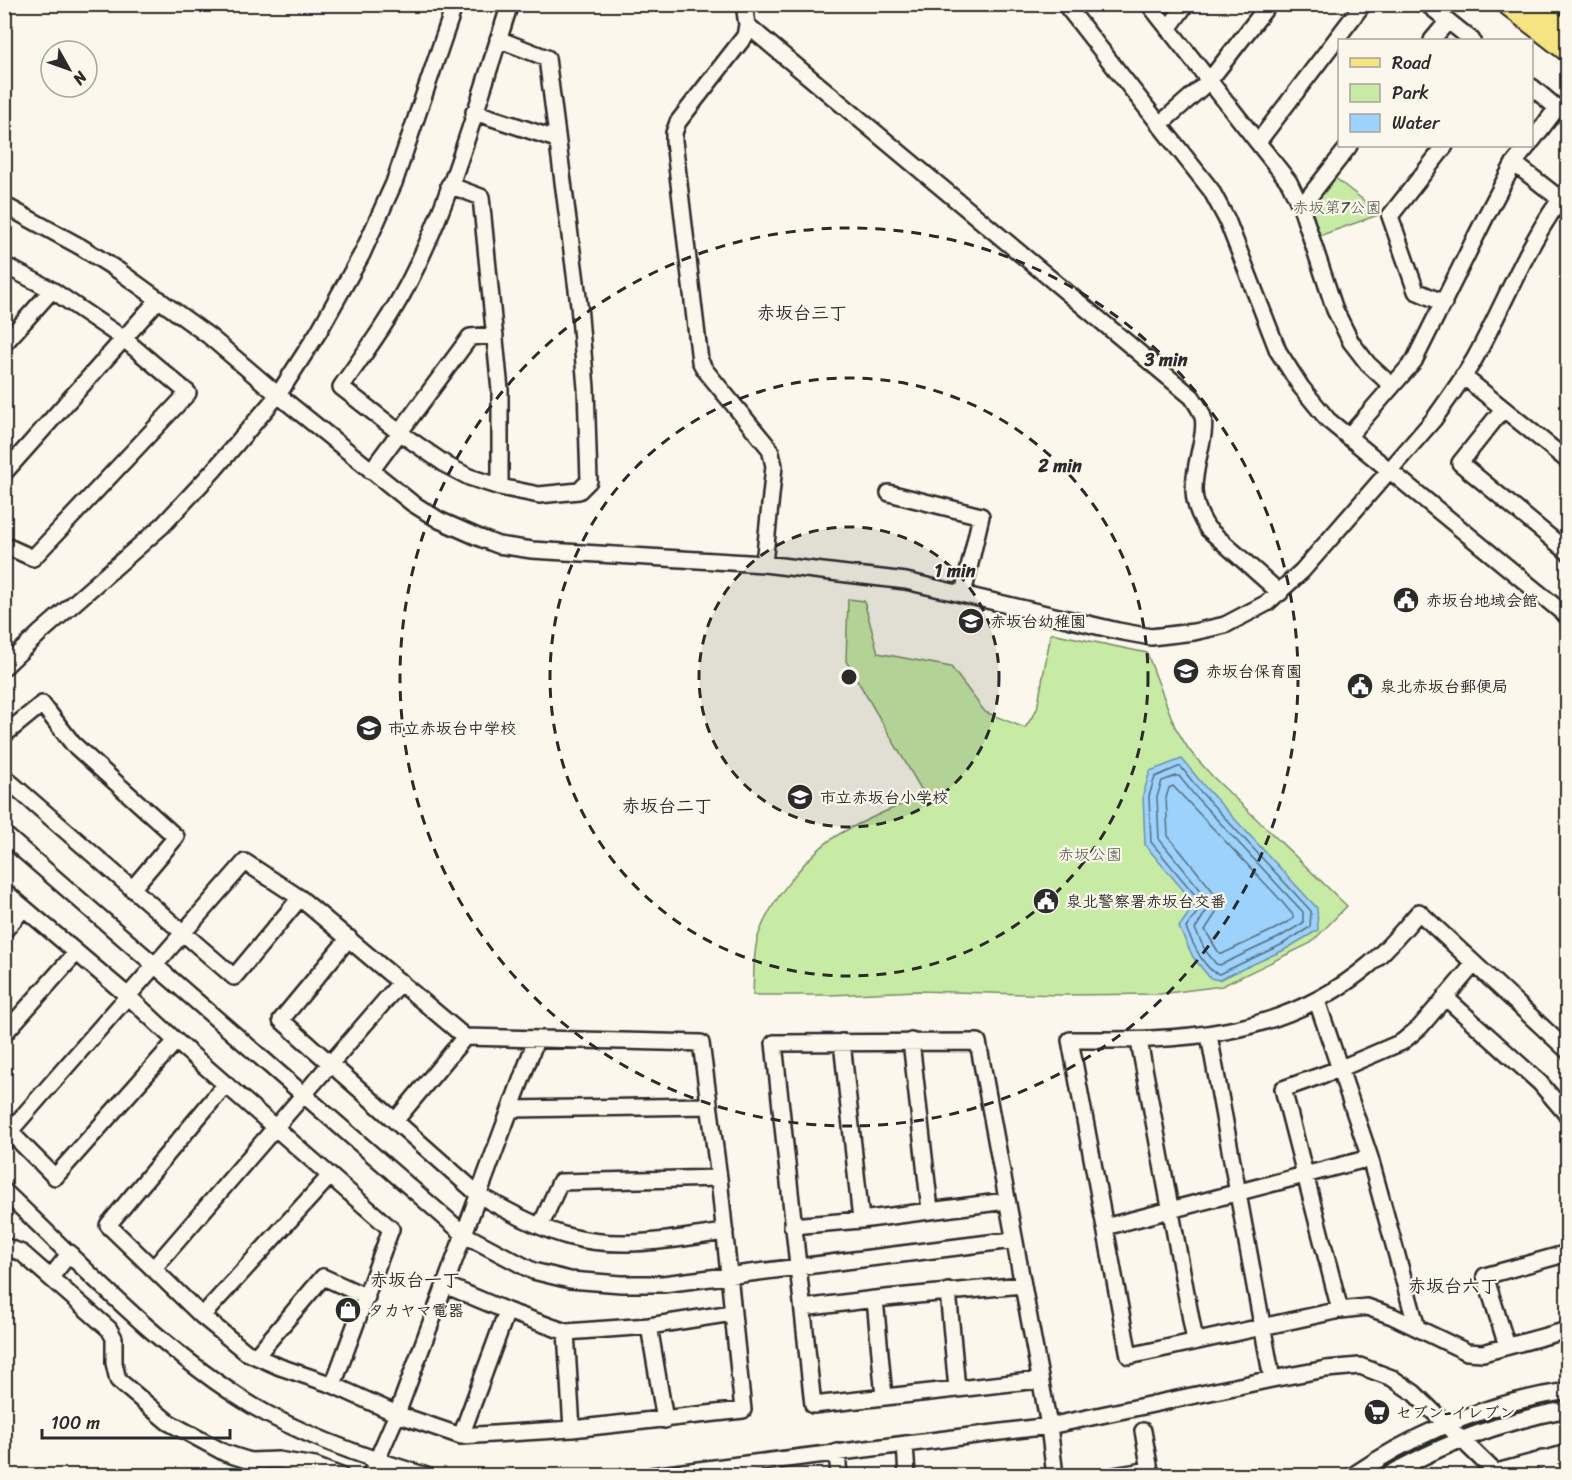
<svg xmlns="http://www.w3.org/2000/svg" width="1572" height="1480" font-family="Sriracha,'Klee One',sans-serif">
<rect width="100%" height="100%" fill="#fbf7ec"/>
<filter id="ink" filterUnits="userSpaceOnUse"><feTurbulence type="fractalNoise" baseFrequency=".0167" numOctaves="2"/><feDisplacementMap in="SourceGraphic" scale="12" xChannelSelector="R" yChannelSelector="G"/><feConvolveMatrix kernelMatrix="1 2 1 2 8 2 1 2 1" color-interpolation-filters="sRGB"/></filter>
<g filter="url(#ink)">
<!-- green -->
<path fill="#c7eba5" stroke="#798b68" stroke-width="1.5" d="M 1334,177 L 1381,214 L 1316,237 L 1309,209 Z
M 848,599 L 864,601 L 878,653 L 951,667 L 985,712 L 1025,728 L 1037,709 L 1051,633 L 1147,653 L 1175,727 L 1189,750 L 1213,777 L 1347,906 L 1311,943 L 1222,986 L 1160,994 L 1061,995 L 917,991 L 830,995 L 753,995 C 754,978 753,958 757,940 C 767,905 809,851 841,833 C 868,818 897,807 924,794 L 846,661 Z"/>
<!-- water -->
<path fill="#9cd2fb" stroke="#6f8fa8" stroke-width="1.5" d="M 1182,759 L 1205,787 L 1317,908 L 1318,930 L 1284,950 L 1219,980 L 1210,978 L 1193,957 L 1179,927 L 1195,904 L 1145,845 L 1143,795 L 1150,771 Z"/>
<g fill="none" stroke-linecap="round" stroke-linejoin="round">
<!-- shore -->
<path stroke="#586e7e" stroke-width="1.5" d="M 1178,767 L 1181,767 L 1200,791 L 1311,911 L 1310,927 L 1281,945 L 1219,974 C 1204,971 1192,941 1186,928 L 1200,908 L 1200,901 L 1151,842 L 1149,796 L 1155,777 Z
M 1176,776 L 1179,776 L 1195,796 L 1303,912 L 1303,923 L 1278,938 L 1220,965 L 1216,964 L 1205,950 L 1195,929 L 1207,910 L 1207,898 L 1159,839 L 1157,797 L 1162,781 Z
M 1173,786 L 1277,896 L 1293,915 L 1293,919 L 1273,930 L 1222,954 L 1219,953 L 1205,930 L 1216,913 L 1217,899 L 1212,890 L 1168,836 L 1166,798 L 1169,788 Z"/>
<defs>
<path id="minor" d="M 744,4 L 747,25 L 745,36 L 678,122 L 674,133 L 674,141 L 700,361 L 705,370 L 770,449 L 774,466 L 764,564
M 1065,4 L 1211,190 L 1227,220 L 1278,351 L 1301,387 L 1328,420 L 1568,617
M 1149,4 L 1289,182 L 1301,207 L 1335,310 L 1351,342 L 1368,364 L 1392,386
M 1427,4 L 1472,40
M 747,25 L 1192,397 C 1196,403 1201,410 1203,417 C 1205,426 1203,436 1201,445 C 1194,478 1187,499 1208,529 L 1280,593
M 1168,29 L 1186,4
M 498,39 L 547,58 L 579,305 L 586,388 L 589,481 L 579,491 L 539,495 L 500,487 L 469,477 L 448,466 L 400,433 L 341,387 C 364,354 389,320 408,284 C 453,196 479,98 510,4
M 1432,40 L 1448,21
M 1532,87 L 1557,108 L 1532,141
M 474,112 L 556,139
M 1159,125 L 1209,81 L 1269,4
M 1258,142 L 1363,4
M 1514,163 L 1560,199
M 449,185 L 481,197 L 500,390 L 500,487
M 4,205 L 81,247 L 119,271 L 209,336 L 278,395 L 412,503 L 439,520 L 480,538 L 498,545 L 532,550 L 764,564 L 906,581 L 1118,631 L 1151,637 L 1194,632 L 1225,625 L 1267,603 L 1302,571 L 1434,419 C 1448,399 1463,379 1475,358 C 1506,302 1528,240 1568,189
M 1301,207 L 1349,146
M 4,265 L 52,290 L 124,339 L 188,393 L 33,558 L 4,545
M 1444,303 L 1416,291 L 1390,216 L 1445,146
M 4,344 L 52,290
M 1463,376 L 1568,461
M 1503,409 L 1460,463 L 1568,552
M 1348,437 L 1414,361 L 1486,216 L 1514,163 L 1528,146
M 371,471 L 470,337 L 495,335
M 4,473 L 159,299
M 889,493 L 981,516 L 963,594
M 4,667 L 40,633 L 163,525 L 214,470 L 278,395 L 319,331 L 362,254 L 394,183 L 455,4
M 4,735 L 42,704 L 73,744 L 176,837 L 132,889
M 4,777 L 234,977 L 300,898
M 4,834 L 465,1235 L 533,1271 L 570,1280 L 621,1284 L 663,1284 L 1013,1240
M 4,891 L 128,996 L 176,1041 L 391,1229 L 333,1385
M 4,931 L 24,908
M 349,938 L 281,1020 L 479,1195 C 505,1210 542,1230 571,1237 C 621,1250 674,1239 725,1232
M 1445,997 L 1540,1083 L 1568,1116
M 1317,1001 L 1370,1158 L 1417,1328
M 4,1034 L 76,953
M 1209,1035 L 1272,1379
M 911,1041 L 930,1210
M 1139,1041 L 1195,1341
M 842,1042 L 861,1220
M 1568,1051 L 1419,912 C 1403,930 1388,949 1369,965 C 1281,1039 1179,1041 1070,1040 L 1129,1356 L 1340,1310 L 1367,1307 L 1392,1316 L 1467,1352 L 1483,1353 L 1568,1330
M 511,1109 L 709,1106
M 395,1121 L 465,1037
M 4,1126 L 55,1177 L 176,1041
M 10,1131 L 245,862 L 300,898 L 465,1037 L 701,1043 L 719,1178 L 743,1410 L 572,1429 L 461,1436 L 397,1414 L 333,1385 L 280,1367 L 246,1352 L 202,1316 L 108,1225 L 226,1084
M 4,1191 C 83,1266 159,1349 253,1406 C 304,1436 370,1459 427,1476
M 541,1225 L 560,1182 L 719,1178
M 792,1226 L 861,1220 L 1006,1201
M 1105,1227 L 1370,1158
M 4,1246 L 22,1253 L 109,1329 L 114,1338 L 114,1363 L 118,1380 L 168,1422 L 225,1453 L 250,1461 L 278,1460 L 315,1466 L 341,1476
M 153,1269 L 401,982
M 51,1277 L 70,1253
M 445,1285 L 507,1311 L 566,1332 L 649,1326 L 732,1313
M 948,1291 L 957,1389
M 875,1299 L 884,1397
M 803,1308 L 875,1299 L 1022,1285
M 1340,1310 L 1283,1089 L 1339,1069 L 1402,1042 L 1420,1027 L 1474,964
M 202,1316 L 329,1177
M 649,1326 L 665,1420
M 566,1332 L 572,1429
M 1507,1346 L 1485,1276 L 1568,1253
M 256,1356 L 323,1277 L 367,1297
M 1039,1380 L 813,1405 C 801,1284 786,1164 774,1043 L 978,1042 L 1049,1426 L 1055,1476
M 1143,1431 L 1151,1476
M 461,1436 L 507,1311
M 905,1444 L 907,1476
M 837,1452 L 839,1476
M 1542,1459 L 1560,1476
M 1489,1474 L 1568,1453
M 370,1476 L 397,1414 L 536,1040
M 651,1476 L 1049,1426 L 1272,1379 L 1326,1369 L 1360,1366 L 1392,1378 L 1414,1393 L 1499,1476
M 1113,1476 L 1150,1470
M 1352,1476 C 1417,1432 1490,1402 1568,1391
M 1387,1476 C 1443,1443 1504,1421 1568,1409"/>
<path id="major" d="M 1505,4 L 1568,53
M 1532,4 L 1568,32"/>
</defs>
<!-- minor casing -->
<use href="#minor" stroke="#2b2b2b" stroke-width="20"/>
<!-- major casing -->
<use href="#major" stroke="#2b2b2b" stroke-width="22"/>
<!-- minor -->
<use href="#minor" stroke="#fbf7ec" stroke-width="15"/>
<!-- major -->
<use href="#major" stroke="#f6e381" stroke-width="18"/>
</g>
</g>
<!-- distance rings -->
<circle cx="849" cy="677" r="150" fill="#2b2b2b" fill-opacity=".12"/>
<g fill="none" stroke="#2b2b2b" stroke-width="3" stroke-dasharray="10 8">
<circle cx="849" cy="677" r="150"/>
<circle cx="849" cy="677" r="299"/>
<circle cx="849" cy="677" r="449"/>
</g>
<!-- icons -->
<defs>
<symbol id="civic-disc" viewBox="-11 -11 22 22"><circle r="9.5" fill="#2b2b2b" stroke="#fbf7ec"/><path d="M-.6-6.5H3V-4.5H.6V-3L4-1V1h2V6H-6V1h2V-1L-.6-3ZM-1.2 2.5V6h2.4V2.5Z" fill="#fff"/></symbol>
<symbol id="school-disc" viewBox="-11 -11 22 22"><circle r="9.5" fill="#2b2b2b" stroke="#fbf7ec"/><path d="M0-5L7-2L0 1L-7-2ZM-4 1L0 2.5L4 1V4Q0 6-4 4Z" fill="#fff"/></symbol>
<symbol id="shop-disc" viewBox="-11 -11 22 22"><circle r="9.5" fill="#2b2b2b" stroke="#fbf7ec"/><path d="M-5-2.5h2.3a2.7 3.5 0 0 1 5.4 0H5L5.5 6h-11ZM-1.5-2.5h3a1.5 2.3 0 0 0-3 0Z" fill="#fff"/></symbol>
<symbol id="supermarket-disc" viewBox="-11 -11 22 22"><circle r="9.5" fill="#2b2b2b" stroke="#fbf7ec"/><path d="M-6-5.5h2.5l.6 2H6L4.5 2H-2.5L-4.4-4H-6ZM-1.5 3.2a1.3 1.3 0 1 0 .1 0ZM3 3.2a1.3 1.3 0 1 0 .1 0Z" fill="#fff"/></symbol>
</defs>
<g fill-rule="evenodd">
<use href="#civic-disc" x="1391" y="585" width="30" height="30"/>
<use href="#school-disc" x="956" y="606" width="30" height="30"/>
<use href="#school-disc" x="1171" y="656" width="30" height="30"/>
<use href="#civic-disc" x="1345" y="671" width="30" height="30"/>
<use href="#school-disc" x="354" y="713" width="30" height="30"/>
<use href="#school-disc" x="785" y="782" width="30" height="30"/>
<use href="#civic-disc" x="1031" y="886" width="30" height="30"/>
<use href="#shop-disc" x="333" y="1295" width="30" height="30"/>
<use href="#supermarket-disc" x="1362" y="1397" width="30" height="30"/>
</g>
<g text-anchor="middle" stroke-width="4.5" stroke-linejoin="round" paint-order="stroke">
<!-- park labels -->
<g font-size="16" fill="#525b4a" stroke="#fbf7ec">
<text x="1337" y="213">赤坂第7公園</text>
<text x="1090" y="860">赤坂公園</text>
</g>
<!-- poi labels -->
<g font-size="16" font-weight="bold" fill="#2b2b2b" stroke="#fbf7ec" text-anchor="start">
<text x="1426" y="606">赤坂台地域会館</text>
<text x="990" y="627">赤坂台幼稚園</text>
<text x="1206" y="677">赤坂台保育園</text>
<text x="1380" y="692">泉北赤坂台郵便局</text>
<text x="388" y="734">市立赤坂台中学校</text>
<text x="820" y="803">市立赤坂台小学校</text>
<text x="1066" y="907">泉北警察署赤坂台交番</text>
<text x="368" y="1316">タカヤマ電器</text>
<text x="1396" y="1418">セブン-イレブン</text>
</g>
<!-- neighbourhood labels -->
<g font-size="18" font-weight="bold" fill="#2b2b2b" stroke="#fbf7ec">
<text x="802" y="319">赤坂台三丁</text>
<text x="667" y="812">赤坂台二丁</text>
<text x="415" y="1286">赤坂台一丁</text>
<text x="1453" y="1292">赤坂台六丁</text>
</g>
</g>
<circle cx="849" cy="677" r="9" fill="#2b2b2b" stroke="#fbf7ec" stroke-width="3"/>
<g font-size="18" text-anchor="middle" font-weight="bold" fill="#2b2b2b" stroke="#fbf7ec" stroke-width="4.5" stroke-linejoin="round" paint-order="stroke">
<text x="1166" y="366">3 min</text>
<text x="1060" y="472">2 min</text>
<text x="955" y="577">1 min</text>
</g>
<!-- margin -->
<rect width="1572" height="1480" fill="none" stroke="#fbf7ec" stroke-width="24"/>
<rect x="12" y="12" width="1548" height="1456" fill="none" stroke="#2b2b2b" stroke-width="2" filter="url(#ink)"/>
<!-- legend -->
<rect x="1338" y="39" width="195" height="108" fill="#fbf7ec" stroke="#a8a59f" stroke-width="1.5"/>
<rect x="1350" y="58" width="30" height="9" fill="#f6e381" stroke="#a8a59f" stroke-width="1.5"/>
<text x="1392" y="69" font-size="18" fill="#2b2b2b">Road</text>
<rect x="1350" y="84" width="30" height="18" fill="#c7eba5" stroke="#a8a59f" stroke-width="1.5"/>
<text x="1392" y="99" font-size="18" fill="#2b2b2b">Park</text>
<rect x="1350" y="114" width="30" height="18" fill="#9cd2fb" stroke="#a8a59f" stroke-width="1.5"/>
<text x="1392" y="129" font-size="18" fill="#2b2b2b">Water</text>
<!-- north arrow -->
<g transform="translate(69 69) rotate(130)"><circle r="28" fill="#fbf7ec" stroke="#a8a59f" stroke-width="1.5"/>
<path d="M0-4.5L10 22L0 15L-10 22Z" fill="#2b2b2b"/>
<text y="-9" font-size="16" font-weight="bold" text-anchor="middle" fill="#2b2b2b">N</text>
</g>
<!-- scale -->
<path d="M42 1429v9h188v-9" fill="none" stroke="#2b2b2b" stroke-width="3"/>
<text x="51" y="1429" font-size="18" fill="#2b2b2b" stroke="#fbf7ec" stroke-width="4.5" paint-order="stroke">100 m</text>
</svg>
